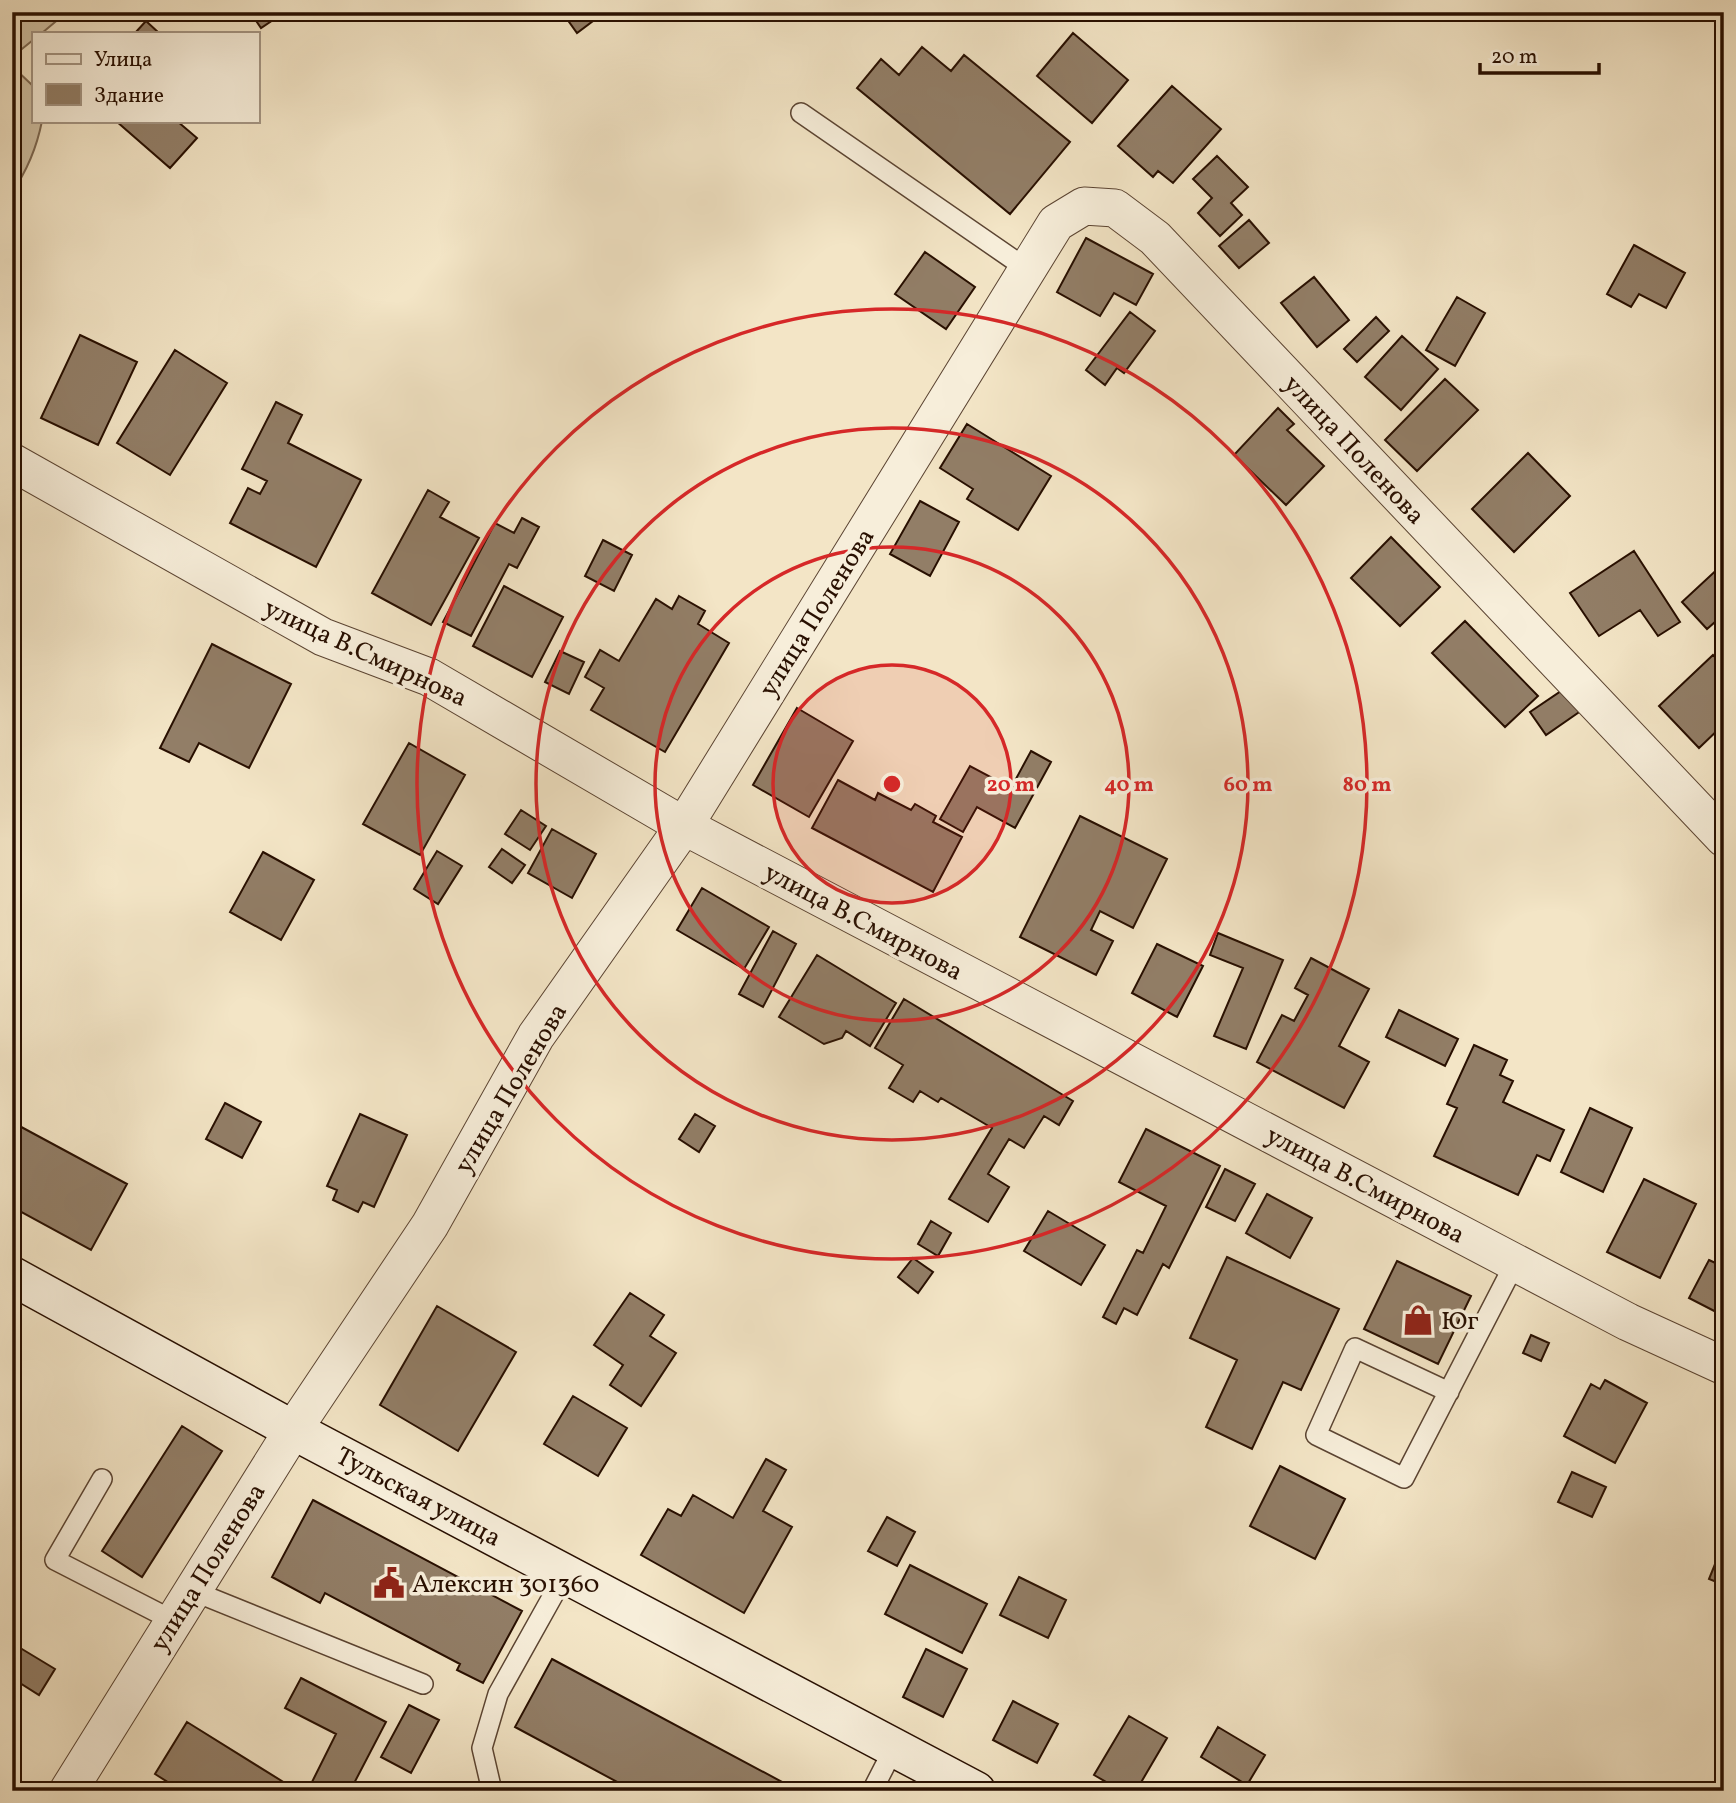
<svg xmlns="http://www.w3.org/2000/svg" width="1736" height="1803" font-family="Vollkorn,serif">
<rect width="100%" height="100%" fill="#f3e5c6"/>
<filter id="stains"><feTurbulence type="fractalNoise" baseFrequency=".00286" numOctaves="4"/><feColorMatrix values="0 0 0 0 .2 0 0 0 0 .09 0 0 0 0 .02 0 0 0 .5 -.17"/></filter>
<radialGradient id="worn" r=".72"><stop offset=".6" stop-color="#630" stop-opacity="0"/><stop offset="1" stop-color="#630" stop-opacity=".3"/></radialGradient>
<!-- green -->
<path fill="#d0c1a4" stroke="#7c6852" stroke-width="2" d="M 12,12 L 67,12 L 42,33 L 33,33 L 33,40 L 12,57 Z
M 12,66 L 33,86 L 33,121 L 42,121 C 37,146 27,171 12,192 Z"/>
<!-- building -->
<path fill="#927e67" stroke="#280f00" stroke-width="2" d="M 250,12 L 281,12 L 282,14 L 261,28 Z
M 562,12 L 605,12 L 577,33 Z
M 146,21 L 159,33 L 135,33 Z
M 1073,33 L 1128,80 L 1092,123 L 1037,76 Z
M 922,47 L 951,71 L 964,55 L 1070,142 L 1010,214 L 857,88 L 881,59 L 899,75 Z
M 1172,86 L 1221,129 L 1173,183 L 1158,171 L 1153,177 L 1118,146 Z
M 116,121 L 177,121 L 197,138 L 170,168 Z
M 1217,156 L 1248,187 L 1231,203 L 1242,215 L 1220,236 L 1198,213 L 1212,198 L 1193,179 Z
M 1249,220 L 1269,243 L 1239,268 L 1219,246 Z
M 1086,238 L 1153,274 L 1136,305 L 1114,293 L 1100,316 L 1057,292 Z
M 1634,245 L 1685,273 L 1666,308 L 1639,294 L 1631,307 L 1607,294 Z
M 925,252 L 975,287 L 946,329 L 895,294 Z
M 1314,277 L 1349,320 L 1317,347 L 1281,303 Z
M 1457,297 L 1485,313 L 1455,366 L 1426,350 Z
M 1130,312 L 1155,331 L 1124,373 L 1117,368 L 1105,385 L 1086,370 Z
M 1376,317 L 1389,331 L 1357,362 L 1344,349 Z
M 80,335 L 137,362 L 98,445 L 41,418 Z
M 1402,336 L 1438,369 L 1401,410 L 1365,377 Z
M 175,350 L 227,383 L 170,475 L 117,443 Z
M 1445,379 L 1478,410 L 1417,471 L 1385,440 Z
M 276,402 L 302,415 L 288,443 L 361,480 L 316,567 L 230,523 L 248,488 L 260,494 L 267,481 L 242,469 Z
M 1278,408 L 1294,424 L 1287,430 L 1324,466 L 1286,505 L 1234,455 Z
M 967,424 L 1051,476 L 1018,530 L 967,499 L 973,489 L 940,468 Z
M 1528,453 L 1570,496 L 1514,552 L 1472,509 Z
M 428,490 L 449,502 L 440,517 L 479,538 L 431,625 L 372,593 Z
M 920,501 L 959,522 L 930,576 L 890,554 Z
M 522,518 L 539,527 L 517,568 L 509,564 L 471,636 L 443,622 L 495,523 L 514,533 Z
M 1391,537 L 1440,587 L 1400,626 L 1351,578 Z
M 603,540 L 632,555 L 614,591 L 585,576 Z
M 1634,551 L 1680,622 L 1658,636 L 1640,610 L 1599,636 L 1570,593 Z
M 1723,564 L 1724,614 L 1707,629 L 1682,602 Z
M 504,586 L 563,617 L 532,677 L 473,646 Z
M 679,596 L 705,611 L 698,624 L 729,643 L 665,752 L 591,710 L 604,688 L 585,677 L 600,650 L 619,661 L 656,599 L 672,609 Z
M 1465,621 L 1538,696 L 1505,727 L 1432,653 Z
M 212,644 L 291,684 L 249,768 L 199,743 L 189,762 L 160,748 Z
M 560,651 L 584,662 L 569,694 L 545,682 Z
M 1713,655 L 1724,666 L 1724,724 L 1699,748 L 1659,706 Z
M 1570,685 L 1585,708 L 1546,735 L 1530,712 Z
M 797,708 L 853,741 L 809,817 L 753,785 Z
M 409,743 L 465,775 L 420,855 L 363,824 Z
M 1031,751 L 1051,762 L 1015,828 L 977,807 L 963,832 L 940,819 L 970,766 L 1011,788 Z
M 838,780 L 875,800 L 878,793 L 911,810 L 915,804 L 936,816 L 933,822 L 962,837 L 933,892 L 812,828 Z
M 521,810 L 546,826 L 530,850 L 505,834 Z
M 1080,816 L 1167,859 L 1133,928 L 1100,911 L 1091,930 L 1113,941 L 1096,975 L 1020,937 Z
M 552,829 L 596,854 L 572,898 L 528,873 Z
M 502,849 L 525,865 L 512,883 L 489,867 Z
M 437,851 L 462,866 L 438,904 L 414,889 Z
M 263,852 L 314,880 L 281,940 L 230,912 Z
M 702,888 L 769,927 L 744,969 L 677,930 Z
M 773,931 L 796,944 L 763,1007 L 739,994 Z
M 1218,933 L 1283,960 L 1246,1049 L 1214,1036 L 1243,968 L 1210,955 Z
M 1157,944 L 1203,966 L 1177,1017 L 1132,993 Z
M 817,955 L 896,1003 L 870,1046 L 846,1031 L 842,1038 L 824,1044 L 779,1017 Z
M 1311,958 L 1369,989 L 1339,1046 L 1369,1062 L 1344,1108 L 1257,1062 L 1282,1015 L 1294,1021 L 1308,995 L 1295,988 Z
M 904,999 L 1073,1101 L 1059,1125 L 1044,1116 L 1024,1148 L 1009,1139 L 988,1174 L 1009,1187 L 988,1222 L 949,1199 L 992,1128 L 941,1098 L 938,1102 L 920,1091 L 913,1102 L 889,1088 L 903,1065 L 875,1048 Z
M 1399,1010 L 1458,1039 L 1445,1066 L 1386,1037 Z
M 1474,1045 L 1507,1060 L 1500,1075 L 1513,1081 L 1503,1102 L 1564,1130 L 1550,1161 L 1537,1155 L 1518,1195 L 1434,1156 L 1457,1108 L 1447,1104 Z
M 225,1103 L 261,1122 L 242,1158 L 206,1139 Z
M 1590,1108 L 1632,1128 L 1603,1192 L 1561,1172 Z
M 360,1114 L 407,1135 L 374,1207 L 363,1202 L 358,1212 L 333,1200 L 337,1190 L 327,1186 Z
M 695,1114 L 715,1126 L 699,1152 L 679,1139 Z
M 12,1122 L 127,1184 L 91,1250 L 12,1207 Z
M 1146,1129 L 1220,1166 L 1169,1268 L 1163,1264 L 1137,1315 L 1124,1308 L 1116,1324 L 1103,1317 L 1137,1250 L 1143,1253 L 1166,1206 L 1119,1182 Z
M 1225,1169 L 1255,1184 L 1235,1221 L 1206,1207 Z
M 1644,1179 L 1696,1204 L 1660,1278 L 1607,1252 Z
M 1267,1194 L 1312,1218 L 1290,1258 L 1246,1233 Z
M 1048,1211 L 1105,1245 L 1081,1285 L 1024,1251 Z
M 931,1221 L 951,1233 L 938,1256 L 918,1244 Z
M 1227,1257 L 1339,1309 L 1301,1390 L 1283,1382 L 1252,1449 L 1206,1427 L 1237,1360 L 1190,1338 Z
M 913,1258 L 933,1272 L 918,1293 L 898,1277 Z
M 1709,1260 L 1724,1267 L 1724,1316 L 1689,1298 Z
M 1397,1261 L 1471,1296 L 1438,1364 L 1364,1329 Z
M 630,1293 L 664,1315 L 650,1336 L 676,1353 L 641,1406 L 610,1385 L 623,1365 L 594,1345 Z
M 437,1306 L 516,1352 L 458,1451 L 380,1405 Z
M 1531,1335 L 1549,1343 L 1541,1361 L 1523,1353 Z
M 1605,1380 L 1647,1403 L 1615,1463 L 1564,1436 L 1591,1384 L 1600,1389 Z
M 573,1396 L 627,1428 L 598,1476 L 544,1444 Z
M 182,1426 L 222,1451 L 142,1577 L 102,1551 Z
M 766,1459 L 786,1470 L 763,1511 L 792,1527 L 744,1613 L 641,1555 L 668,1509 L 681,1516 L 693,1495 L 733,1518 Z
M 1280,1466 L 1345,1499 L 1315,1559 L 1250,1526 Z
M 1572,1472 L 1606,1487 L 1592,1517 L 1558,1502 Z
M 313,1500 L 522,1611 L 483,1683 L 457,1670 L 460,1664 L 325,1593 L 320,1603 L 272,1577 Z
M 887,1517 L 915,1532 L 897,1566 L 868,1551 Z
M 1722,1547 L 1724,1548 L 1724,1585 L 1709,1579 Z
M 910,1565 L 987,1604 L 962,1653 L 885,1614 Z
M 1019,1577 L 1066,1600 L 1048,1638 L 1000,1615 Z
M 12,1643 L 55,1669 L 39,1695 L 12,1678 Z
M 926,1649 L 967,1669 L 943,1717 L 903,1697 Z
M 552,1659 L 799,1791 L 634,1791 L 515,1727 Z
M 301,1678 L 386,1722 L 350,1791 L 308,1790 L 336,1734 L 285,1708 Z
M 1013,1701 L 1058,1724 L 1037,1763 L 993,1740 Z
M 409,1705 L 439,1720 L 411,1773 L 381,1757 Z
M 1129,1716 L 1167,1738 L 1136,1791 L 1122,1791 L 1094,1775 Z
M 187,1722 L 285,1783 L 280,1791 L 182,1791 L 155,1774 Z
M 1218,1727 L 1265,1755 L 1247,1785 L 1201,1757 Z"/>
<g fill="none" stroke-linecap="round" stroke-linejoin="round">
<defs>
<path id="service" d="M 801,113 L 1027,269
M 1449,1392 L 1355,1348 L 1316,1435 L 1404,1478 C 1441,1406 1478,1334 1515,1263
M 102,1479 L 55,1560 L 174,1621
M 193,1591 L 423,1684
M 492,1791 L 482,1748 L 498,1694 L 565,1574
M 872,1791 L 894,1748"/>
<path id="minor" d="M 12,462 L 323,637 L 429,677 L 684,826 L 1628,1322 L 1724,1366
M 68,1791 L 293,1430 L 430,1225 L 536,1036 L 684,826 L 1056,223 L 1084,206 L 1115,208 L 1155,238 L 1724,838"/>
<path id="secondary" d="M 12,1276 L 293,1430 L 976,1791"/>
</defs>
<!-- service casing -->
<use href="#service" stroke="#5b4432" stroke-width="22"/>
<!-- minor casing -->
<use href="#minor" stroke="#5b4432" stroke-width="39"/>
<!-- secondary casing -->
<use href="#secondary" stroke="#280f00" stroke-width="41"/>
<!-- service -->
<use href="#service" stroke="#f7eeda" stroke-width="19"/>
<!-- minor -->
<use href="#minor" stroke="#f7eeda" stroke-width="37"/>
<!-- secondary -->
<use href="#secondary" stroke="#f7eeda" stroke-width="38"/>
</g>
<!-- distance rings -->
<circle cx="892" cy="784" r="119" fill="#d62828" fill-opacity=".12"/>
<g fill="none" stroke="#d62828" stroke-width="3.5">
<circle cx="892" cy="784" r="119"/>
<circle cx="892" cy="784" r="237"/>
<circle cx="892" cy="784" r="356"/>
<circle cx="892" cy="784" r="475"/>
</g>
<!-- icons -->
<defs>
<symbol id="shop-bare" viewBox="-9 -9 18 18"><path d="M-5-2.5h2.3a2.7 3.5 0 0 1 5.4 0H5L5.5 6h-11ZM-1.5-2.5h3a1.5 2.3 0 0 0-3 0Z" fill="#8f2418" stroke="#f7eeda" stroke-width="2.5" paint-order="stroke"/></symbol>
<symbol id="civic-bare" viewBox="-9 -9 18 18"><path d="M-.6-6.5H3V-4.5H.6V-3L4-1V1h2V6H-6V1h2V-1L-.6-3ZM-1.2 2.5V6h2.4V2.5Z" fill="#8f2418" stroke="#f7eeda" stroke-width="2.5" paint-order="stroke"/></symbol>
</defs>
<g fill-rule="evenodd">
<use href="#shop-bare" x="1396" y="1298" width="44" height="44"/>
<use href="#civic-bare" x="367" y="1561" width="44" height="44"/>
</g>
<g text-anchor="middle" stroke-width="7" stroke-linejoin="round" paint-order="stroke">
<!-- street labels -->
<g font-size="26" fill="#280f00" stroke="#f7eeda">
<text transform="translate(1355 449) rotate(47)" y="9">улица Поленова</text>
<text transform="translate(816 612) rotate(-58)" y="9">улица Поленова</text>
<text transform="translate(366 652) rotate(25)" y="9">улица В.Смирнова</text>
<text transform="translate(864 921) rotate(28)" y="9">улица В.Смирнова</text>
<text transform="translate(510 1088) rotate(-59)" y="9">улица Поленова</text>
<text transform="translate(1366 1184) rotate(28)" y="9">улица В.Смирнова</text>
<text transform="translate(419 1496) rotate(28)" y="9">Тульская улица</text>
<text transform="translate(207 1567) rotate(-58)" y="9">улица Поленова</text>
</g>
<!-- poi labels -->
<g font-size="26" fill="#280f00" stroke="#f7eeda" text-anchor="start">
<text x="1441" y="1329">Юг</text>
<text x="412" y="1592">Алексин 301360</text>
</g>
</g>
<circle cx="892" cy="784" r="10" fill="#d62828" stroke="#f7eeda" stroke-width="3.5"/>
<g font-size="21" text-anchor="middle" font-weight="bold" fill="#d62828" stroke="#f7eeda" stroke-width="7" stroke-linejoin="round" paint-order="stroke">
<text x="1011" y="791">20 m</text>
<text x="1129" y="791">40 m</text>
<text x="1248" y="791">60 m</text>
<text x="1367" y="791">80 m</text>
</g>
<!-- margin -->
<rect width="1736" height="1803" fill="none" stroke="#f3e5c6" stroke-width="42"/>
<rect x="14" y="14" width="1708" height="1775" fill="none" stroke="#280f00" stroke-width="3.5"/>
<rect x="21" y="21" width="1694" height="1761" fill="none" stroke="#280f00" stroke-width="2"/>
<!-- legend -->
<rect x="32" y="32" width="228" height="91" fill="#f7eeda" stroke="#a49583" stroke-width="2"/>
<rect x="46" y="54" width="35" height="10" fill="#f7eeda" stroke="#a49583" stroke-width="2"/>
<text x="94" y="66" font-size="21" fill="#280f00">Улица</text>
<rect x="46" y="84" width="35" height="21" fill="#927e67" stroke="#a49583" stroke-width="2"/>
<text x="94" y="102" font-size="21" fill="#280f00">Здание</text>
<!-- scale -->
<path d="M1480 63v10h119v-10" fill="none" stroke="#280f00" stroke-width="3.5"/>
<text x="1491" y="63" font-size="21" fill="#280f00" stroke="#f7eeda" stroke-width="5" paint-order="stroke">20 m</text>
<rect width="100%" height="100%" filter="url(#stains)"/>
<rect width="100%" height="100%" fill="url(#worn)"/>
</svg>
